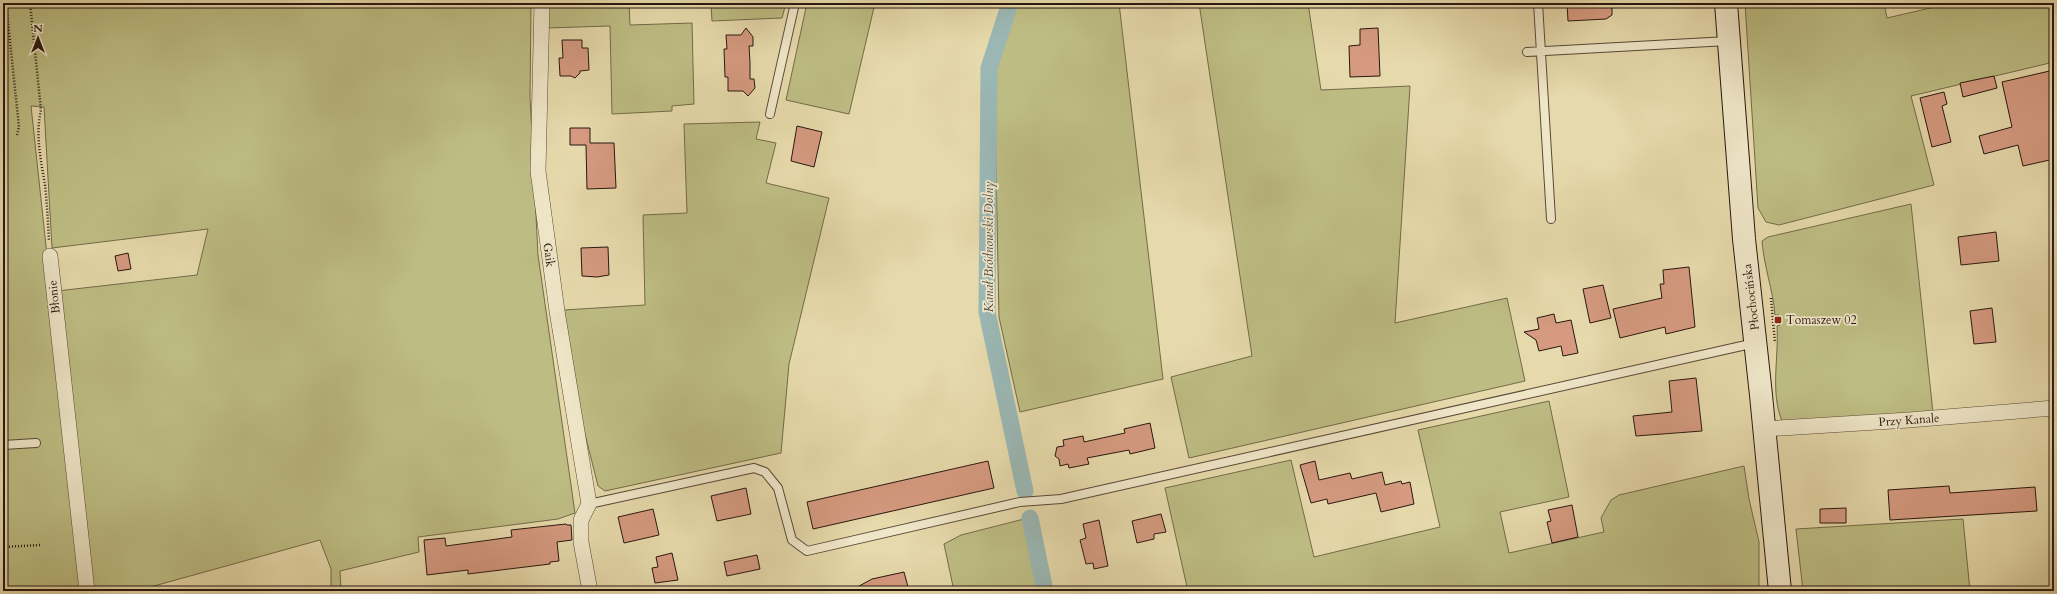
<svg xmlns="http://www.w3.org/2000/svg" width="2057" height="594" font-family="Cardo,serif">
<rect width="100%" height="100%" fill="#e6d9ab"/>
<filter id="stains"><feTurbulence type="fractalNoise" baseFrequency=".005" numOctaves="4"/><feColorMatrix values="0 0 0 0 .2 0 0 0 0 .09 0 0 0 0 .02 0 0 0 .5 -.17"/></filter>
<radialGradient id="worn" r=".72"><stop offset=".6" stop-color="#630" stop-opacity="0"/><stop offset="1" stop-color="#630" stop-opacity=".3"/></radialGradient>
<!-- green -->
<path fill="#bdbd83" stroke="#736a49" d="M 3,3 L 531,3 L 530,97 L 538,255 L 575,513 L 558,519 L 418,537 L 419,552 L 340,571 L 341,591 L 331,591 L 331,569 L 320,540 L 136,591 L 91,591 L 57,291 L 197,275 L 208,229 L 52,248 L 44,107 L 31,106 L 83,591 L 3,591 Z
M 547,3 L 629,3 L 630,25 L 692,23 L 694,104 L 672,106 L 672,111 L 612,114 L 610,26 L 546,28 Z
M 711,3 L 786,3 L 782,18 L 712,21 Z
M 807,3 L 875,3 L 849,114 L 786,100 Z
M 1017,3 L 1119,3 L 1163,379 L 1020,412 L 999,317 L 994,69 Z
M 1199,3 L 1308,3 L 1321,90 L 1410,86 L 1395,323 L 1507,298 L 1525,381 L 1189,458 L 1171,377 L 1252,356 Z
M 1745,3 L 1884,3 L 1887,18 L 1952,3 L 2054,3 L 2054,62 L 1911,96 L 1934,185 L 1779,225 L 1766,222 L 1758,208 Z
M 760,122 L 756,139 L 776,143 L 766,183 L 829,198 L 789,364 L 781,453 L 605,491 L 598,486 L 583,426 L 564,310 L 645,305 L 643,215 L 687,213 L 684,124 Z
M 1911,204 L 1933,413 L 1782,421 C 1770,392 1779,357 1777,326 L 1780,325 L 1779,315 L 1775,315 C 1773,290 1764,267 1762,241 L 1768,237 Z
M 1549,401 L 1569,497 L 1500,512 L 1509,553 L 1604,532 L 1601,518 L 1611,500 L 1619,495 L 1744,466 L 1749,499 L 1759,542 L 1759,589 L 1748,591 L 1171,591 L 1187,587 L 1165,488 L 1291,460 L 1314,557 L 1440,527 L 1418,430 Z
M 1024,519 L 1038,591 L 954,591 L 944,544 L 961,535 Z
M 1963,519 L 1970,591 L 1803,591 L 1796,529 Z"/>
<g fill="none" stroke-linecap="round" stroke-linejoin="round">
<!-- canal -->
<path stroke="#9ab7b4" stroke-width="17" d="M 1010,3 L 989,68 L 987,312 L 1025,491
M 1030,518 L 1045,591"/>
</g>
<!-- building -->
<path fill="#d59a80" stroke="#29170f" d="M 1567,3 L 1605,3 L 1605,5 L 1612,8 L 1612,15 L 1606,19 L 1568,21 Z
M 746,28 L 753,37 L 753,46 L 749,46 L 750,62 L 750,79 L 754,79 L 755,88 L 748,96 L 743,91 L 728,91 L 728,77 L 725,77 L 724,49 L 727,49 L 726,35 L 741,35 Z
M 1378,28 L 1380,76 L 1350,77 L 1349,46 L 1360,45 L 1360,29 Z
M 562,40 L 582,40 L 582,48 L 588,48 L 589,70 L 580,71 L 580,73 L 575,78 L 571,76 L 560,76 L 559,58 L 563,58 Z
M 2054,70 L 2054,159 L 2023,166 L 2018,145 L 1984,154 L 1979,136 L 2012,127 L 2002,82 Z
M 1994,76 L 1997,88 L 1963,97 L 1960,83 Z
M 1944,92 L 1947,104 L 1942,106 L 1951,142 L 1932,147 L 1920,98 Z
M 797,126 L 822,132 L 814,167 L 791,161 Z
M 570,128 L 590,128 L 590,143 L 614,143 L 616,188 L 587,189 L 586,145 L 570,145 Z
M 1996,232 L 1999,261 L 1961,265 L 1958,237 Z
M 608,247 L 609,275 L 597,277 L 582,276 L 581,248 Z
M 128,253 L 131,269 L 118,271 L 115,256 Z
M 1689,267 L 1695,327 L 1666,334 L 1665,327 L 1620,338 L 1613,309 L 1662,298 L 1660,284 L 1664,284 L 1663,270 Z
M 1603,285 L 1611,318 L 1590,323 L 1583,289 Z
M 1992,308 L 1996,342 L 1974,344 L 1970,311 Z
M 1554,314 L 1556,323 L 1571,320 L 1578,353 L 1563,356 L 1561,346 L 1539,351 L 1536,340 L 1524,332 L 1539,329 L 1537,318 Z
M 1696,378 L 1702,431 L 1636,436 L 1633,416 L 1672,412 L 1669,381 Z
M 1150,423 L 1155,448 L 1130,454 L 1129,450 L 1087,458 L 1089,464 L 1069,468 L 1068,464 L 1060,466 L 1059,459 L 1055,456 L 1057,447 L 1064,446 L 1063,440 L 1083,436 L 1084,442 L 1125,433 L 1124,429 Z
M 988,461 L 994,488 L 813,529 L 807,502 Z
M 1315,461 L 1319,480 L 1350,473 L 1352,479 L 1382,472 L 1385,485 L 1401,481 L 1402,484 L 1410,482 L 1414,504 L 1381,512 L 1376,493 L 1328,504 L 1327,499 L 1311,503 L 1300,465 Z
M 1949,486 L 1950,493 L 2035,487 L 2037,511 L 1890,520 L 1888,490 Z
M 746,488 L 751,514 L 717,521 L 711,496 Z
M 1572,505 L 1578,537 L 1552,543 L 1547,522 L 1551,521 L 1548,510 Z
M 1846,508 L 1846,523 L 1820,523 L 1820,509 Z
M 653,509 L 659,535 L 624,543 L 618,517 Z
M 1161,514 L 1166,532 L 1154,534 L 1154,539 L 1137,543 L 1132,521 Z
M 1099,520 L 1108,566 L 1094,569 L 1093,563 L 1086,564 L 1080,540 L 1086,538 L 1083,524 Z
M 566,524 L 567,525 L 571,525 L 572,540 L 557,542 L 559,561 L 550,562 L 550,564 L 468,574 L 468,570 L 427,575 L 424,540 L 445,538 L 446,546 L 512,537 L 511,530 Z
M 672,553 L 678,580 L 655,583 L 652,568 L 658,567 L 656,557 Z
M 757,555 L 760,569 L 727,576 L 724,562 Z
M 904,572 L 908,587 L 892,591 L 850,591 L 872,579 Z"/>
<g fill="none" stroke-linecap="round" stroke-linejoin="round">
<defs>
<path id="service" d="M 1538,3 L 1551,219
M 1527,52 L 1728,41
M 770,114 L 795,3
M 3,445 L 36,443
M 589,504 L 754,468 L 765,472 L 778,488 L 792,540 L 807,551 L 1020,502 L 1061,499 L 1755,343"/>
<path id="minor" d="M 542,3 L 538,171 L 557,311 L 589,504 L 581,520 L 581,542 L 590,591
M 50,256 L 87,591
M 1764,429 L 1909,420 L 2054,408"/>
<path id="secondary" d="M 1726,3 L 1744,239 L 1761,395 L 1780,591"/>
</defs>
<!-- service casing -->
<use href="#service" stroke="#584836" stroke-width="10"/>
<!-- minor casing -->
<use href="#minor" stroke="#584836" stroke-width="16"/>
<!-- secondary casing -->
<use href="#secondary" stroke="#29170f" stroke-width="24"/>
<!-- path -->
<path stroke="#29170f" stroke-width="2.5" stroke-dasharray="1 2" stroke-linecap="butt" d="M 6,3 L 19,127 L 17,135
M 30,3 L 41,110 C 35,135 41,160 45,185 C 47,203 48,222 49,241
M 1771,298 L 1775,343
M 3,547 L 41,545"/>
<!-- service -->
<use href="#service" stroke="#efe6c8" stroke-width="8"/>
<!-- minor -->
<use href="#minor" stroke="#efe6c8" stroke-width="15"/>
<!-- secondary -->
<use href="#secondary" stroke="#efe6c8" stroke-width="22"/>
</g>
<!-- markers -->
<rect fill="#8f2418" stroke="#efe6c8" stroke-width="1.5" x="1774" y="316" width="8" height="8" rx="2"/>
<g text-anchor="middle" stroke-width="3.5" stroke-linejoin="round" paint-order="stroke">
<!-- street labels -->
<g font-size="12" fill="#29170f" stroke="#efe6c8">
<text transform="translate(549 255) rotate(82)" y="4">Gaik</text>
<text transform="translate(54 297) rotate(-96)" y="4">Błonie</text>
<text transform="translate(1751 297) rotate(-97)" y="4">Płochocińska</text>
<text transform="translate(1909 420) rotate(-4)" y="4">Przy Kanale</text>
</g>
<!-- poi labels -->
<g font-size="12" fill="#29170f" stroke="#efe6c8" text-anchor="start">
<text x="1786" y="324">Tomaszew 02</text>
</g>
<!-- water labels -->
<g font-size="13" font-style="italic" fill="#514f49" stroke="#efe6c8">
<text transform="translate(988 247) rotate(-90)" y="5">Kanał Bródnowski Dolny</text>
</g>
</g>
<!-- margin -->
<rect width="2057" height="594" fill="none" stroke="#e6d9ab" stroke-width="16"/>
<rect x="4" y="4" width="2049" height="586" fill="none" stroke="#29170f" stroke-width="2"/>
<rect x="8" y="8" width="2041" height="578" fill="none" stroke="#29170f"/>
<!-- north arrow -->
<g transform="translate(38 38)" stroke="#efe6c8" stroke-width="3" paint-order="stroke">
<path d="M0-3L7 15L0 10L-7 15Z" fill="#29170f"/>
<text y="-6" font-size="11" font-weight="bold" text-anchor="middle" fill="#29170f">N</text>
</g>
<rect width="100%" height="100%" filter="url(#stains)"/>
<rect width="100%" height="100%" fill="url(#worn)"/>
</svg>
